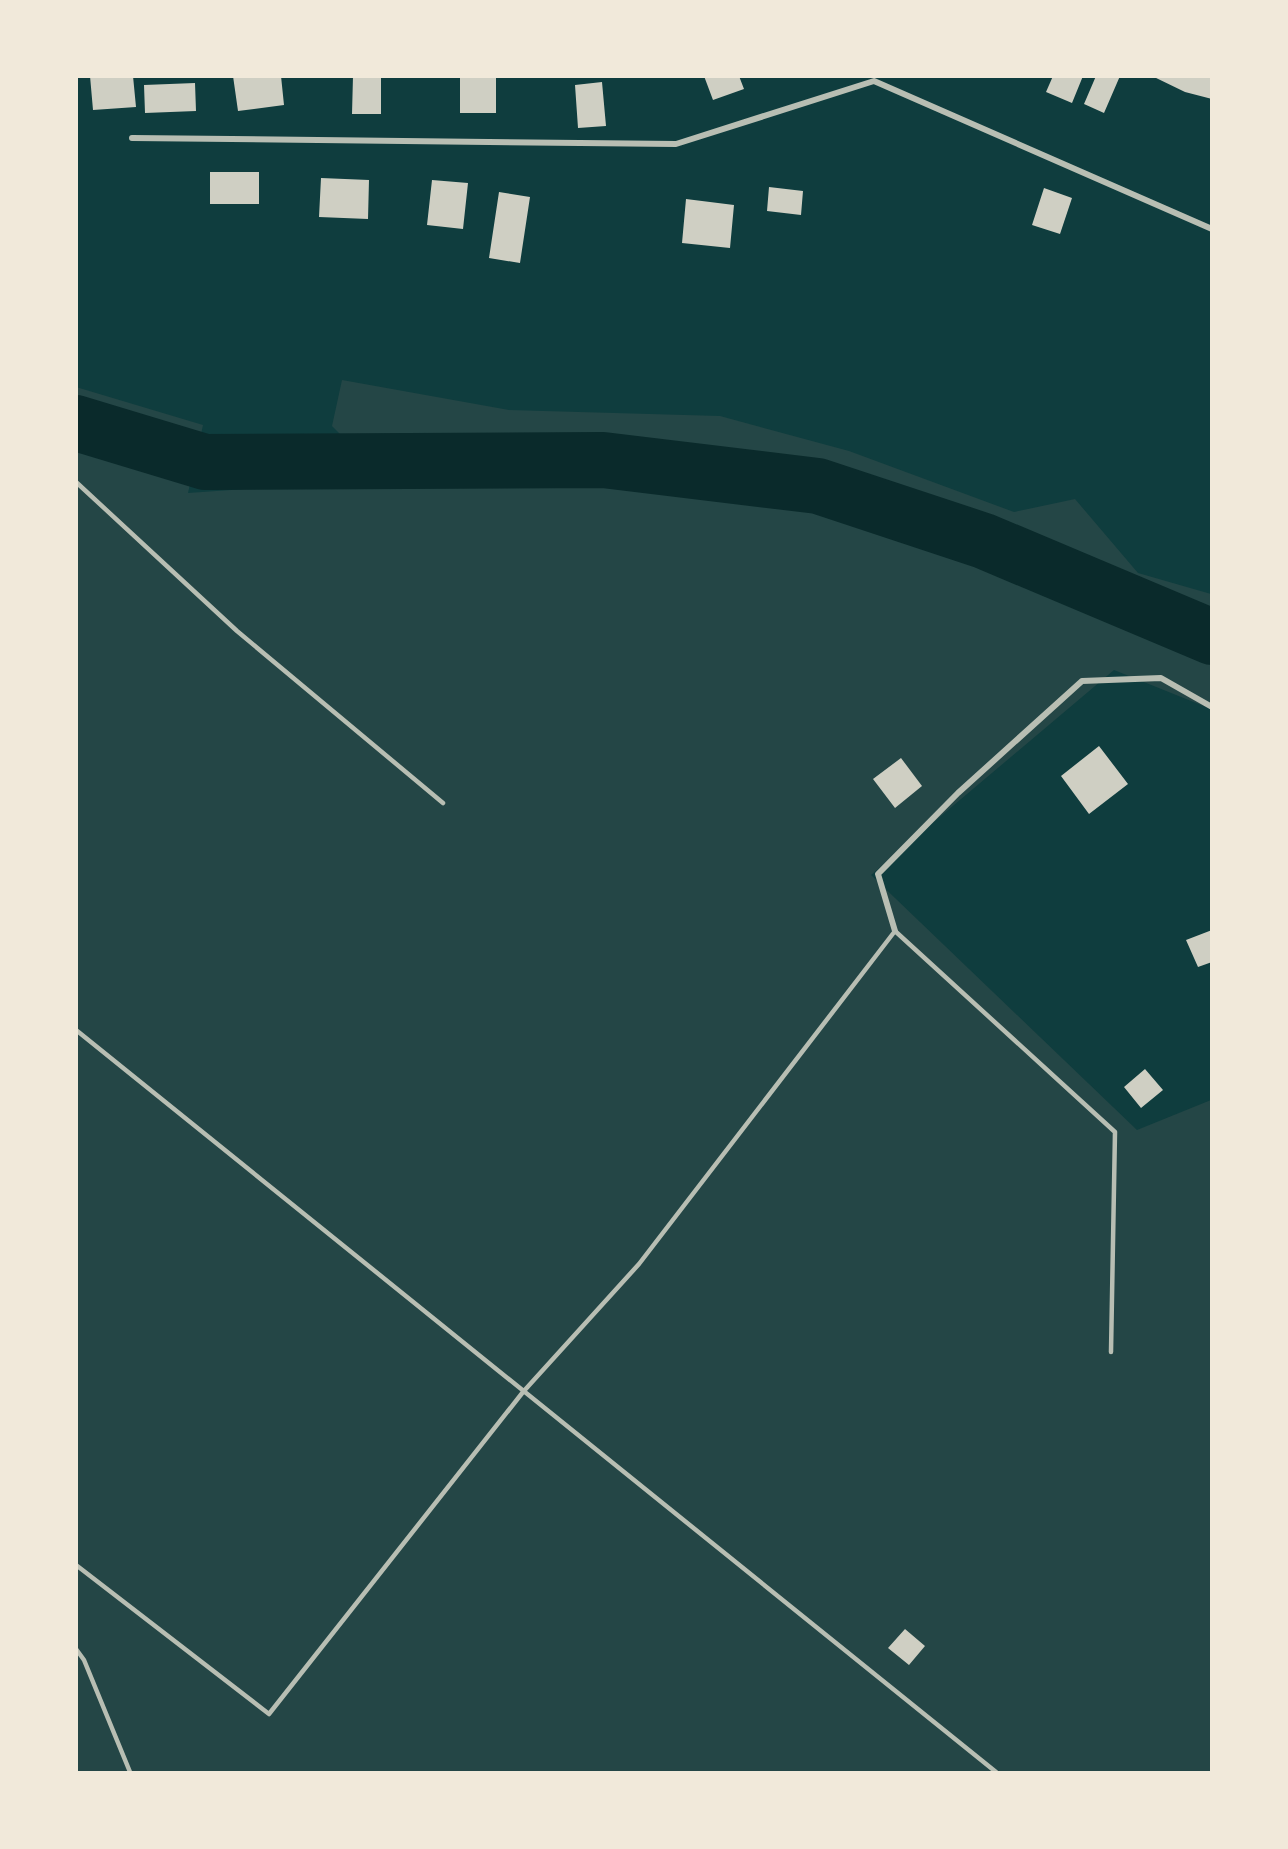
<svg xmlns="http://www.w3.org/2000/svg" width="1288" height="1849" font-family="'Nunito Sans',sans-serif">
<rect width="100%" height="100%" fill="#0f3d3e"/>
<!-- green -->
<path fill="#244646" d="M 342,380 L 509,410 L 720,416 L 849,451 L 1014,512 L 1075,499 L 1138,573 L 1211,594 L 1211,709 L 1114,670 L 871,875 L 1137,1130 L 1211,1100 L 1211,1772 L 77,1772 L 76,387 L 203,425 L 188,493 L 385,479 L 332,426 Z"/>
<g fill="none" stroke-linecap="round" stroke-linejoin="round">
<!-- river -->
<path stroke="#0a2a2b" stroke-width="56" d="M 76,423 L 205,462 L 603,460 L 818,486 L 984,541 L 1212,637"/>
</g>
<!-- building -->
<path fill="#cfcfc3" d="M 90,76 L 133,76 L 136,107 L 93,110 Z
M 233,76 L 281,76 L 284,105 L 238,111 Z
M 353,76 L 381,76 L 381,114 L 352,114 Z
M 460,76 L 496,76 L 496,113 L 460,113 Z
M 704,76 L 739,76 L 744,89 L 713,100 Z
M 1053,76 L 1083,76 L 1072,103 L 1046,92 Z
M 1096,76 L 1120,76 L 1104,113 L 1084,104 Z
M 1152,76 L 1212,76 L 1212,99 L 1185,92 Z
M 602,82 L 606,126 L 578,128 L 575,85 Z
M 195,83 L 196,111 L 145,113 L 144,85 Z
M 210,172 L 259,172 L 259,204 L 210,204 Z
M 321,178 L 369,180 L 368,219 L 319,217 Z
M 432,180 L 468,183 L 463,229 L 427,225 Z
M 769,187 L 803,191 L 801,215 L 767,211 Z
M 1044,188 L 1072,198 L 1060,234 L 1032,225 Z
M 499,192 L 530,197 L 520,263 L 489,258 Z
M 686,199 L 734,205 L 730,248 L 682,243 Z
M 1099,746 L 1128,784 L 1089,814 L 1061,776 Z
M 901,758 L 922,786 L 895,808 L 873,779 Z
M 1212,930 L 1212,962 L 1198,967 L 1186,940 Z
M 1145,1069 L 1163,1090 L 1141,1108 L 1124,1087 Z
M 905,1629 L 925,1646 L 909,1665 L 888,1648 Z"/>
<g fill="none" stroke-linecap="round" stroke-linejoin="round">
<!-- service -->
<path stroke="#b8beb3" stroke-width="4.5" d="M 76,482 L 237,631 L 443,803
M 76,1030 L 996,1772
M 76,1565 L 269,1714 L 523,1392 L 639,1264 L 895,931 L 1115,1132 L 1111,1352
M 76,1649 L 84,1660 L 130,1772"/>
<!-- minor -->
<path stroke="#b8beb3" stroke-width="6" d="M 132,138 L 676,144 L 874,81 L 1212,229
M 895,931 L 878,874 L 958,793 L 1082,681 L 1161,678 L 1212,707"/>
</g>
<!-- border -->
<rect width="1288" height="1849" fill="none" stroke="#f1e9da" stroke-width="156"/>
</svg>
